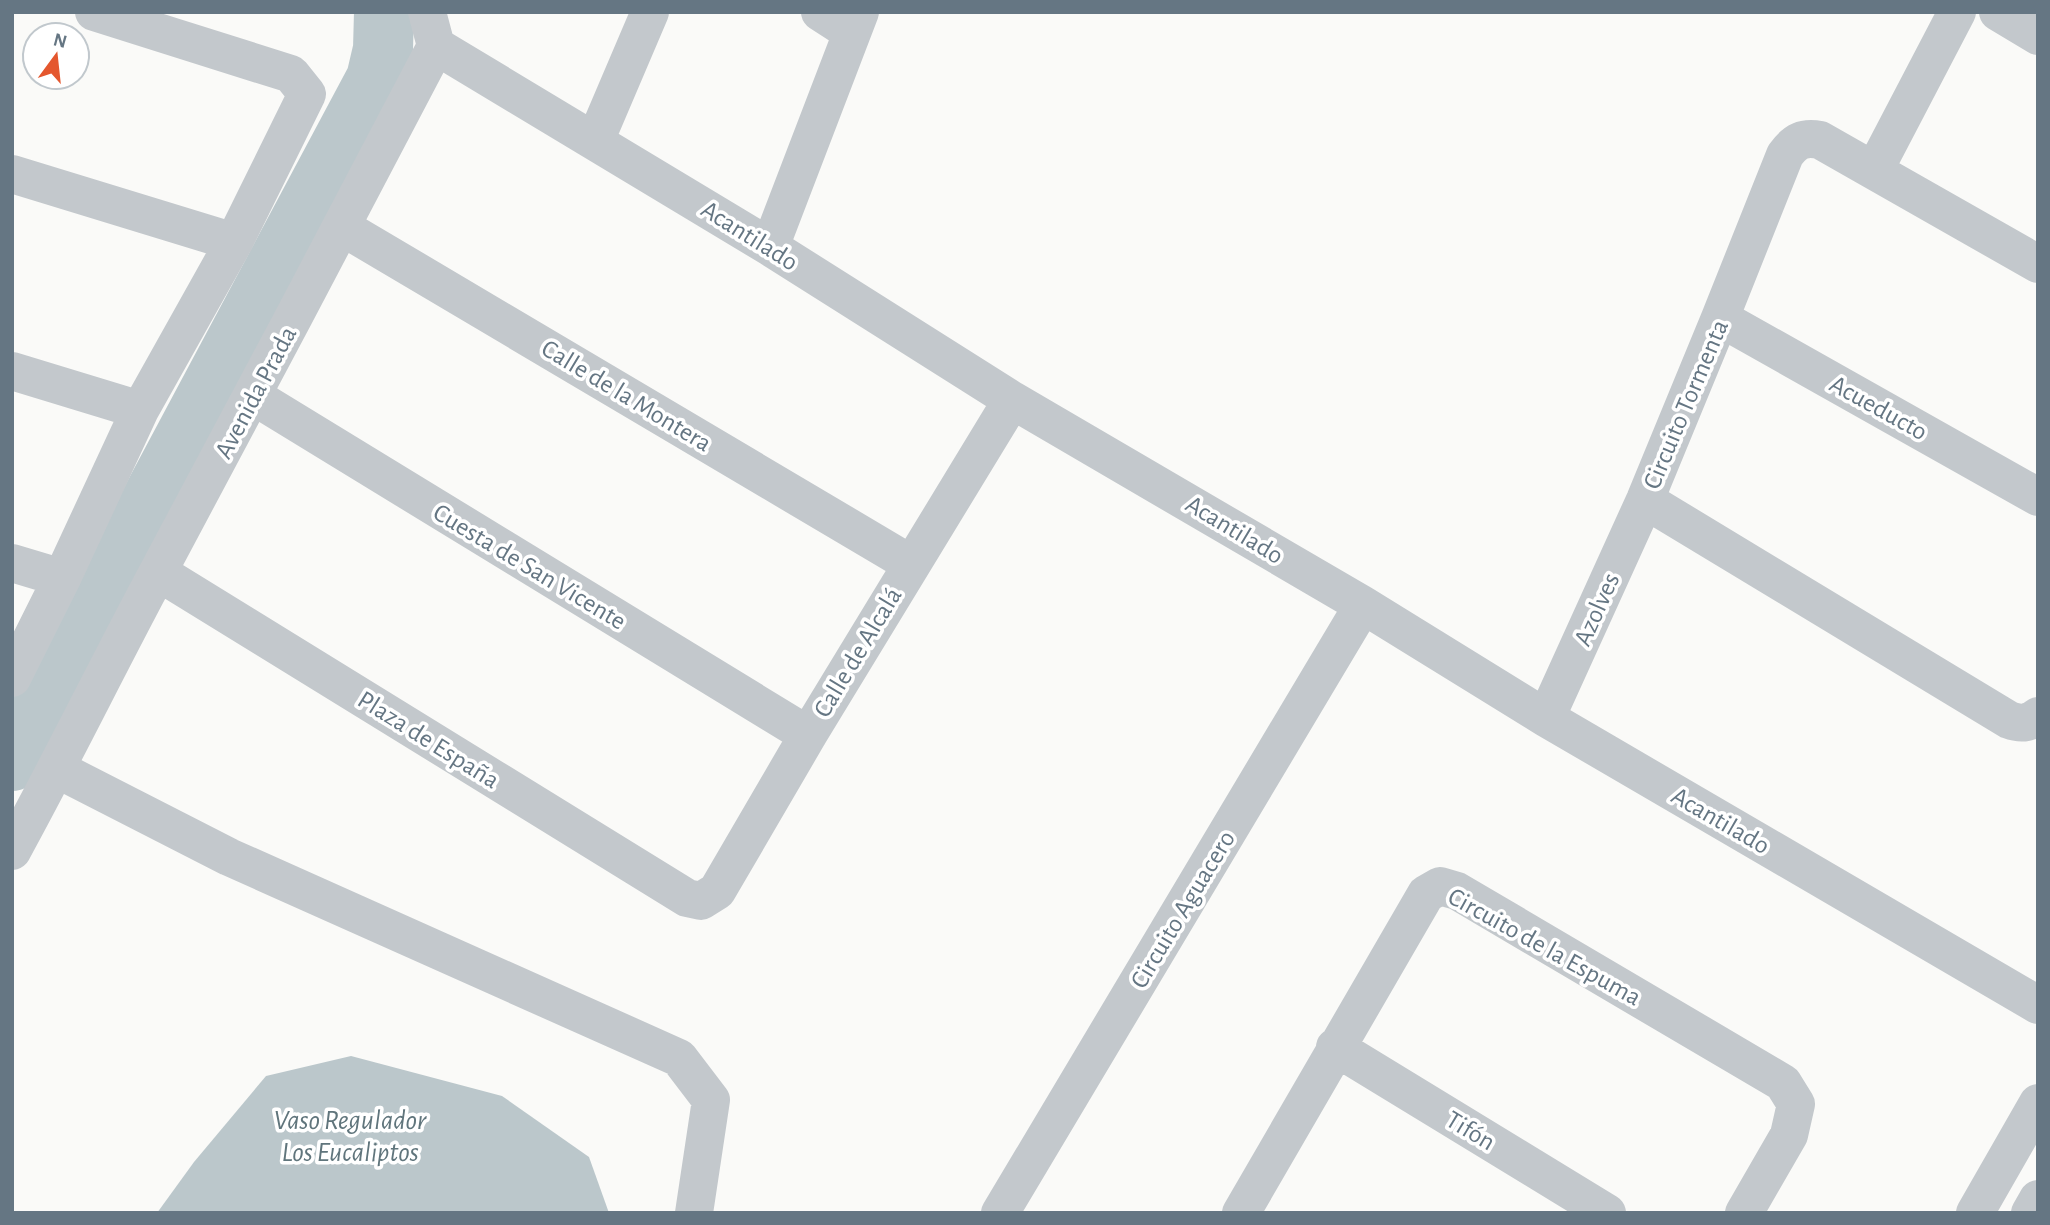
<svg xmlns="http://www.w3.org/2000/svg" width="2050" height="1225" font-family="'Alegreya Sans',sans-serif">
<rect width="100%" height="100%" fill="#fafaf8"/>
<!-- water -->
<path fill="#bbc7cb" d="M 351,1056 L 502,1096 L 589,1157 L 609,1213 L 157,1213 L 194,1162 L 266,1076 Z"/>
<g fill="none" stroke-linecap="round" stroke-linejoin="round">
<!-- river -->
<path stroke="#bbc7cb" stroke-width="60" d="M 12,761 L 376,79 L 383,49 L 384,12"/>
<!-- minor -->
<path stroke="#c3c8cc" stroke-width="38" d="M 820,12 L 851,32
M 1998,12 L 2038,36
M 436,46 L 770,247 L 1012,400 L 1363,605 L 1546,718 L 2038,1005
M 595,141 L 650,12
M 1875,169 L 1957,12
M 12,174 L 234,242
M 342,227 L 911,564
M 770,247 L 860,12
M 1720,318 L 2038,497
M 12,371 L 140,410
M 253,396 L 808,735
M 1645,500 L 2009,720 C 2020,724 2028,724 2038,716
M 12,563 L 62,578
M 158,572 L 687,898 L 701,901 L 717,891 L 808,735 L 1012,400
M 12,678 L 62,578 L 140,410 L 234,242 L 307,94 L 291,74 L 94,12
M 1546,718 L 1645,500 L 1720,318 L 1785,155 C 1795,141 1803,137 1820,140 L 2038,264
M 57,769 L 229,857 L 679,1058 L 711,1100 L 694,1213
M 12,851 C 63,758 109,663 159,570 C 252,396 345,221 436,46 L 427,12
M 1335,1047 L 1607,1213
M 1000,1213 L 1363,605
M 1241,1213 L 1426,894 L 1440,886 L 1457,891 L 1783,1083 L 1796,1104 L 1789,1135 L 1744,1213
M 1975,1213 L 2038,1103
M 2030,1213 L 2038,1199"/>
</g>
<g text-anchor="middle" stroke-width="7" stroke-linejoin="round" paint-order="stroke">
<!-- street labels -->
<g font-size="26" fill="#657683" stroke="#fff">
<text transform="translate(750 235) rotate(32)" y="9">Acantilado</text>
<text transform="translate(255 392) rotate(-62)" y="9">Avenida Prada</text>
<text transform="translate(627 395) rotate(31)" y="9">Calle de la Montera</text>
<text transform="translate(1685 404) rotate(-67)" y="9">Circuito Tormenta</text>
<text transform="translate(1879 407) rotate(29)" y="9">Acueducto</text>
<text transform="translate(1235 529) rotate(31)" y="9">Acantilado</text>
<text transform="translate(530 566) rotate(31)" y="9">Cuesta de San Vicente</text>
<text transform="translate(1596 609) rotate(-66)" y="9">Azolves</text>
<text transform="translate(857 652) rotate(-59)" y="9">Calle de Alcalá</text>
<text transform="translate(429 739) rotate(32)" y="9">Plaza de España</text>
<text transform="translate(1721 820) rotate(30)" y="9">Acantilado</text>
<text transform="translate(1182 909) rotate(-59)" y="9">Circuito Aguacero</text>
<text transform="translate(1545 946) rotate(29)" y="9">Circuito de la Espuma</text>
<text transform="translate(1471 1130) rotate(31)" y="9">Tifón</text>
</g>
<!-- water labels -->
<g font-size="28" font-style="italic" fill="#60757c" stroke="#fff">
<text x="350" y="1129">Vaso Regulador<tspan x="350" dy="32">Los Eucaliptos</tspan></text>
</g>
</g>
<!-- border -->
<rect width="2050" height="1225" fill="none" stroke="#657683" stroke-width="28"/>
<!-- north arrow -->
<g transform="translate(56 56) rotate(15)"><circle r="33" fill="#ffffff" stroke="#c1c8cd" stroke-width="2"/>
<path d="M0-5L12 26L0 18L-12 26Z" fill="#e4572e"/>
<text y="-10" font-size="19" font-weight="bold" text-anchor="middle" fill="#657683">N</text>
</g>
</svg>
